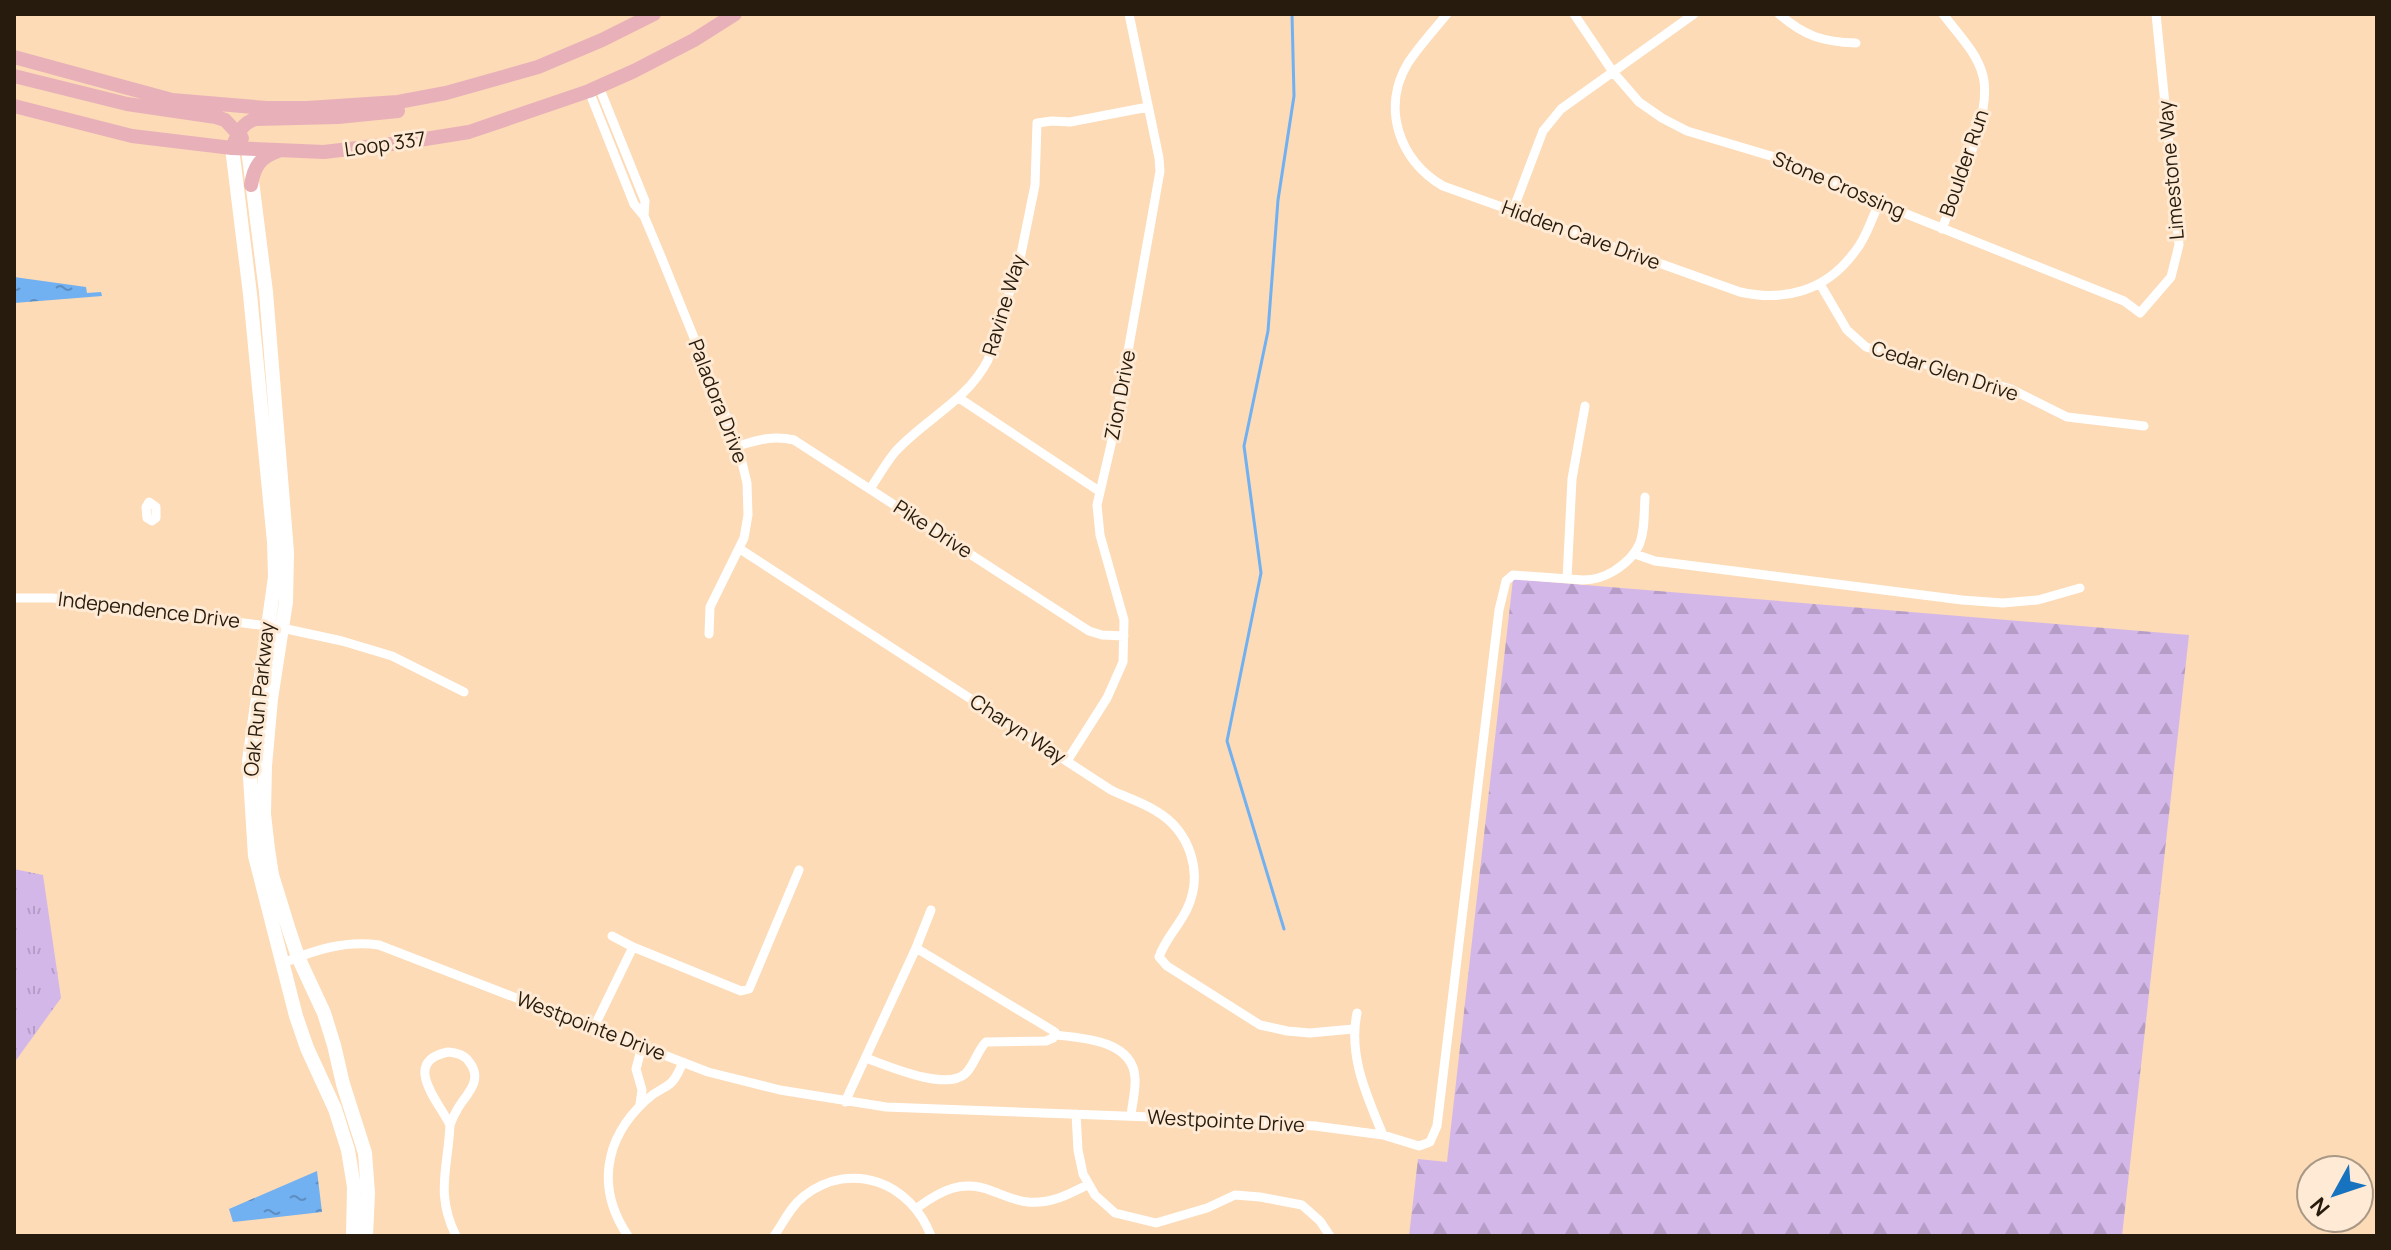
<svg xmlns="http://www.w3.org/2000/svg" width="2391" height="1250" font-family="Manrope,sans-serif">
<defs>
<pattern id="forest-firs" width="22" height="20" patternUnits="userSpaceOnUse" patternTransform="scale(2)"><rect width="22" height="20" fill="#d3b7e9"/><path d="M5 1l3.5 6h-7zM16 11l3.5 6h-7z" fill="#b59dc7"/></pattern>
<pattern id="park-tufts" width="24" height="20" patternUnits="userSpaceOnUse" patternTransform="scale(2)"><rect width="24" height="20" fill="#d3b7e9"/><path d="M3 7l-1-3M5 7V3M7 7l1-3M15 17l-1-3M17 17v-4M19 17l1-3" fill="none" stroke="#b59dc7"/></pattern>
<pattern id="water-ripples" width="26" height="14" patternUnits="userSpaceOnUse" patternTransform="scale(2)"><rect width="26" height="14" fill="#71b0f1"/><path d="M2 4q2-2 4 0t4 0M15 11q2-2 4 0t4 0" fill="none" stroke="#5d8ec2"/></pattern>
</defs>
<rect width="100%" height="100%" fill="#fcdbb6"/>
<!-- forest -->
<path fill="url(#forest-firs)" d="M 1513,579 L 2189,635 L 2122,1236 L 1409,1236 L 1418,1159 L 1447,1162 Z"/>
<!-- park -->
<path fill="url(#park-tufts)" d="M 14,869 L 43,875 L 61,998 L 14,1063 Z"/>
<!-- water -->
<path fill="url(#water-ripples)" d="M 14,277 L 86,287 L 87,293 L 101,292 L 102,296 L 14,303 Z
M 317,1171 L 322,1212 L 233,1222 L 229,1209 Z"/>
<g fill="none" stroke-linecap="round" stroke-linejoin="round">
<!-- stream -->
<path stroke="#71b0f1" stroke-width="3" d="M 1284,929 L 1227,741 L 1261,573 L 1244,446 L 1268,331 L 1278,200 L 1294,96 L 1292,14"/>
<!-- street -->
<path stroke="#fff" stroke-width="9" d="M 1447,14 C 1434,30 1419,46 1408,63 C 1381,107 1399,161 1443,186 L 1740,292 C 1784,302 1825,291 1853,254 C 1865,240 1871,221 1879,203
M 1574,14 L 1613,72 L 1639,102 L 1662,118 L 1687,131 L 1791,162 L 1879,203 L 2124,301 L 2140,313 L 2171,277 L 2179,245 L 2156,14
M 1779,14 C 1804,36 1823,42 1856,43
M 599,87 L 645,201 L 644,216
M 589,91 L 634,204 L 644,216 L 660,254 L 738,446 L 747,483 L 748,515 L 744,538 L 710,607 L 709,634
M 1513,210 L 1543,131 L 1561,109 L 1694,14
M 1942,229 C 1956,190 1993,114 1983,76 C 1977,52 1957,33 1943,14
M 1820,284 L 1847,330 L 1866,347 L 2011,389 L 2067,417 L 2144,426
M 959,398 L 1099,491
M 738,446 C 758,440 773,435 794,440 L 1089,631 L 1102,635 L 1124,636
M 870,489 C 878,477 886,463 895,452 C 925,419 967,401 988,360 L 1020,259 L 1035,185 L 1037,123 L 1052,121 L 1070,122 L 1148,107
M 149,502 L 156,507 L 156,518 L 152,521 L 147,518 L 146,507 Z
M 740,549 L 1111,790 C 1125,797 1142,802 1156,811 C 1190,831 1204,873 1187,909 C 1179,926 1165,939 1159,957 L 1167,966 L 1260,1025 L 1287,1031 L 1310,1033 L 1353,1029
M 1635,554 L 1655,561 L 1962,600 L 2003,603 L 2038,600 L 2080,588
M 1567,579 L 1572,479 L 1585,406
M 14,598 L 53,598 L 282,628 L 342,641 L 392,656 L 464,692
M 1067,761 L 1107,698 L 1123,662 L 1124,620 L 1100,535 L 1097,505 L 1113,436 L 1160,171 L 1159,158 L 1129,14
M 633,947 L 741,991 L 749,989 L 799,870
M 916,948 L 931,910
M 283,963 C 315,950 345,940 379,945 L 708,1072 L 780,1090 L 886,1107 L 1204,1119 L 1315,1126 L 1383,1135 L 1419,1146 L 1430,1142 L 1437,1126 L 1499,610 L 1506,581 L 1513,575 L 1583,580 C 1595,580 1604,577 1614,571 C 1647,550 1643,532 1645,497
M 1357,1013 C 1348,1056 1367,1096 1383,1135
M 594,1027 L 633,947 L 612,936
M 1055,1035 C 1085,1038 1133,1041 1135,1078 C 1136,1090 1132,1104 1131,1116
M 448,1052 C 458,1053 465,1055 470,1063 C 481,1078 471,1090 462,1102 C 457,1109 453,1117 450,1125 C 440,1103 400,1062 448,1052 Z
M 845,1102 L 916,948 L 1055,1032 L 1053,1038 L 1046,1041 L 986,1042 C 977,1051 974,1066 965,1074 C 945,1091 888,1066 866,1058
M 640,1104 L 642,1090 L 636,1069 L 642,1046
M 1076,1114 L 1078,1150 L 1083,1174 L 1095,1195 L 1115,1213 L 1156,1223 L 1207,1208 L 1235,1195 L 1260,1197 L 1302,1205 L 1320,1221 L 1330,1236
M 450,1125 C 448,1169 435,1193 456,1236
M 917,1208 C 941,1190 963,1179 992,1191 C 1004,1195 1015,1201 1028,1202 C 1050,1204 1068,1195 1087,1185
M 628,1236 C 596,1189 604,1139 645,1101 C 665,1082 670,1094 683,1062
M 774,1236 C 784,1222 790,1207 804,1196 C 852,1159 911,1183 931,1236"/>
<!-- secondary -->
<path stroke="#fff" stroke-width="14" d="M 232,148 L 250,294 L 274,542 L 275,577 L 249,761 L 255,856 L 296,1016 L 307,1048 L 335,1109 L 348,1150 L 354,1187 L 353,1236
M 248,149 L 266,292 L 287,552 L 286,602 L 271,699 L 265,766 L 264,814 L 268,849 L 272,875 L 289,930 L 298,957 L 324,1013 L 334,1045 L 343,1084 L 365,1153 L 368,1193 L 366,1236"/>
<!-- primary -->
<path stroke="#e8b0b9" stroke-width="14" d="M 14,57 L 172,100 L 266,108 L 307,108 L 398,102 L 446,93 L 538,67 L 602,40 L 654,14
M 14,76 L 127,104 L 216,117 L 225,120 L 242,138
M 14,106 L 132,136 L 232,148 L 324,152 L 400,143 L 469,132 L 589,91 L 634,71 L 694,40 L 735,14
M 232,148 C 237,135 242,122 256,119 L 338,117 L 398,111
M 251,185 C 254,167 260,157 278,151"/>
</g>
<g text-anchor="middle" stroke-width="6" stroke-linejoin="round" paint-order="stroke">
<!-- street labels -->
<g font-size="20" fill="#261b0d" stroke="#ffebd5">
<text transform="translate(385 144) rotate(-8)" y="7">Loop 337</text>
<text transform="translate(1964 163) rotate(-71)" y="7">Boulder Run</text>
<text transform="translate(2171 170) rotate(-95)" y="7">Limestone Way</text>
<text transform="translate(1839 185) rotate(23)" y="7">Stone Crossing</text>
<text transform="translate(1581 235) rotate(20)" y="7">Hidden Cave Drive</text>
<text transform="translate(1004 305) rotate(-73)" y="7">Ravine Way</text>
<text transform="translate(1945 371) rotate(18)" y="7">Cedar Glen Drive</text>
<text transform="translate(1120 395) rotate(-79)" y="7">Zion Drive</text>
<text transform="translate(718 401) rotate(69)" y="7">Paladora Drive</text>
<text transform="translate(933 529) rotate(33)" y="7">Pike Drive</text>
<text transform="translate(149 610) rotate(7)" y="7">Independence Drive</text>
<text transform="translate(259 699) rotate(-84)" y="7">Oak Run Parkway</text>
<text transform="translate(1018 729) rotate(33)" y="7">Charyn Way</text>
<text transform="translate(591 1026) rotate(21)" y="7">Westpointe Drive</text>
<text transform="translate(1226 1121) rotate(3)" y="7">Westpointe Drive</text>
</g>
</g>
<!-- border -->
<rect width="2391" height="1250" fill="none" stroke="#261b0d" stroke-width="32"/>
<!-- north arrow -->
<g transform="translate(2335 1194) rotate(230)"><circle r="38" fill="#ffebd5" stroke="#a89885" stroke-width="2"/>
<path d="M0-6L14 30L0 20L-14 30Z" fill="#1773c0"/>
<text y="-12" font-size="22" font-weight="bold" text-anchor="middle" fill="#261b0d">N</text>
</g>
</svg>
